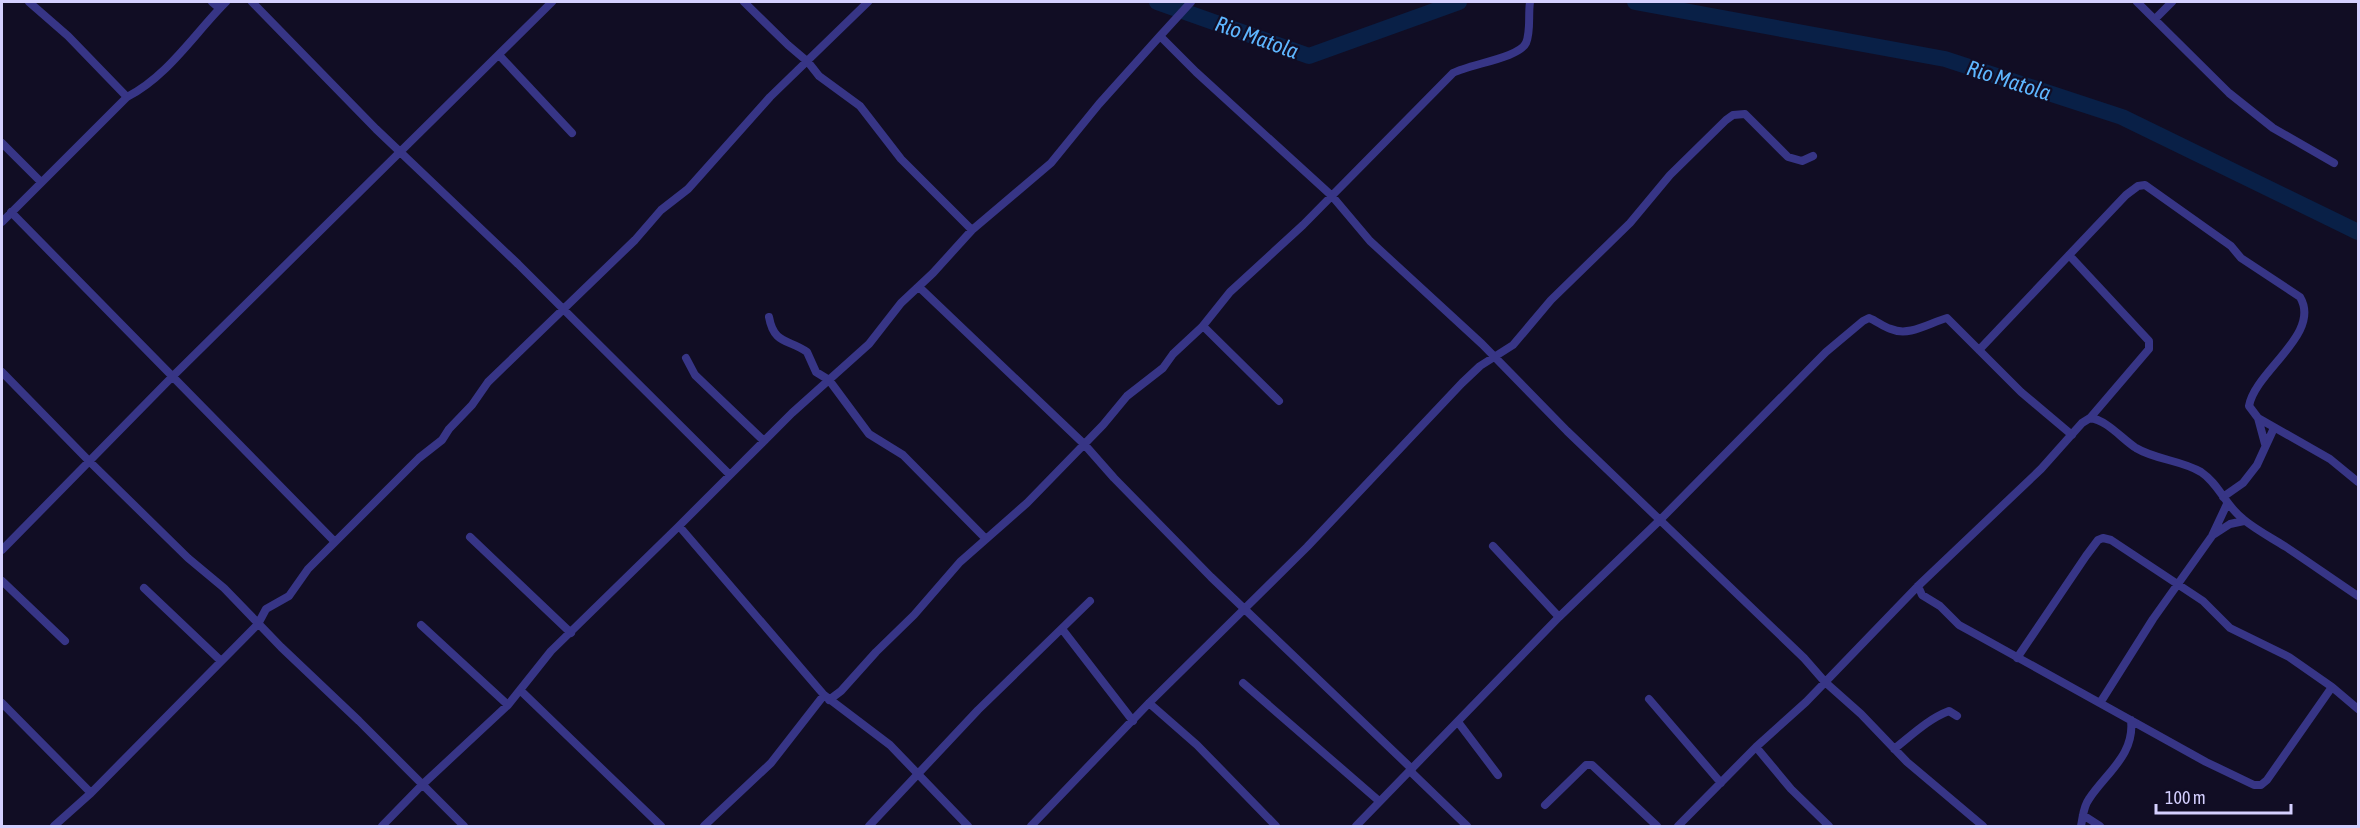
<svg xmlns="http://www.w3.org/2000/svg" width="2360" height="828" font-family="'Asap Condensed',sans-serif">
<rect width="100%" height="100%" fill="#110d24"/>
<g fill="none" stroke-linecap="round" stroke-linejoin="round">
<!-- river -->
<path stroke="#092047" stroke-width="16" d="M 1157,2 L 1309,56 L 1459,2
M 1635,2 L 1945,59 L 2122,117 L 2358,232"/>
<!-- street -->
<path stroke="#373586" stroke-width="8" d="M 29,2 L 68,36 L 127,97
M 212,2 L 219,8
M 252,2 L 376,129 L 518,264 L 730,475 L 792,413 L 869,344 L 901,303 L 933,273 L 972,230 L 1051,163 L 1099,104 L 1160,36 L 1196,72 L 1332,196 L 1370,241 L 1482,344 L 1567,431 L 1804,658 L 1825,682 L 1861,714 L 1907,762 L 1983,826
M 744,2 L 788,45 L 808,62 L 819,76 L 860,106 L 901,159 L 972,230
M 2137,2 L 2229,93 L 2273,128 L 2334,163
M 2155,19 L 2172,2
M 1160,36 L 1191,2
M 499,55 L 572,133
M 2,143 L 41,182
M 11,212 L 335,542
M 2,222 L 127,97 C 168,76 194,34 226,2
M 2069,255 L 2149,341 L 2149,349 L 2090,418
M 919,287 L 1084,444 L 1114,478 L 1211,577 L 1412,769
M 769,317 C 774,345 789,339 807,352 L 816,372 L 829,380 L 869,434 L 903,455 L 986,539
M 1203,326 L 1279,401
M 1979,350 L 2126,195 L 2138,186 L 2145,185 L 2231,246 L 2241,258 L 2300,297 C 2322,334 2255,371 2249,406 L 2258,418 L 2330,459 L 2358,482
M 686,358 L 695,375 L 764,441
M 2,372 L 89,461 L 188,558 L 224,588 L 281,647 L 359,721 L 464,826
M 2258,418 L 2265,444
M 730,475 L 679,526 L 824,695 L 890,745 L 968,826
M 2223,497 L 2243,483 L 2257,465 L 2274,428
M 2213,535 L 2230,524 L 2244,521
M 470,537 L 571,633
M 1493,546 L 1559,617
M 2,550 L 172,377 L 552,2
M 2,581 L 65,641
M 1918,586 L 1922,595 L 1940,606 L 1959,625 L 1970,631 L 2206,762 L 2254,785 L 2261,785 L 2267,780 L 2332,687
M 144,588 L 221,661
M 421,625 L 508,705
M 1062,629 L 1133,721
M 2017,658 L 2086,556 L 2098,540 L 2103,538 L 2111,540 L 2203,601 L 2230,628 L 2289,657 L 2332,687 L 2358,709
M 1243,683 L 1379,801
M 520,690 L 661,826
M 1649,699 L 1721,783
M 829,700 L 841,691 L 876,652 L 914,615 L 960,562 L 1027,503 L 1103,425 L 1127,396 L 1163,368 L 1173,354 L 1202,327 L 1230,292 L 1303,225 L 1453,73 C 1470,64 1519,58 1526,43 C 1531,31 1528,15 1530,2
M 2,703 L 91,793
M 1149,703 L 1197,745 L 1276,826
M 2100,703 L 2153,619 L 2212,536 L 2227,504
M 1458,722 L 1498,775
M 1756,747 L 1791,789 L 1829,826
M 1894,749 C 1912,735 1928,719 1949,711 L 1957,716
M 1410,771 L 1467,826
M 1545,805 L 1586,765 L 1592,765 L 1657,826
M 2083,815 L 2100,826
M 54,826 L 91,793 L 258,624 L 266,609 L 289,596 L 308,569 L 419,458 L 442,440 L 449,429 L 472,405 L 488,382 L 635,240 L 661,210 L 688,189 L 770,97 L 868,2
M 382,826 L 422,785 L 508,705 L 551,651 L 679,526
M 704,826 L 771,763 L 824,695
M 869,826 L 978,710 L 1090,601
M 1031,826 L 1149,703 L 1307,547 L 1462,383 L 1480,366 L 1513,345 L 1551,300 L 1630,223 L 1670,175 L 1726,120 L 1733,115 L 1745,114 L 1788,157 L 1802,161 L 1813,156
M 1356,826 L 1559,617 L 1660,520 L 1826,352 L 1863,321 L 1869,318 C 1877,321 1883,327 1891,329 C 1909,337 1929,323 1947,318 L 2021,392 L 2072,435
M 1678,826 L 1756,747 L 1806,702 L 1918,586 L 2041,469 L 2082,423 L 2090,418 C 2107,420 2122,439 2136,448 C 2156,460 2181,460 2201,472 C 2219,484 2225,505 2243,519 C 2256,530 2272,538 2286,547 C 2310,563 2334,580 2358,596
M 2081,826 C 2083,817 2083,807 2089,799 C 2106,773 2135,755 2131,720"/>
</g>
<g text-anchor="middle" stroke-width="4.5" stroke-linejoin="round" paint-order="stroke">
<!-- water labels -->
<g font-size="22" font-style="italic" fill="#5eb6ff" stroke="#110d24">
<text transform="translate(1257 37) rotate(20)" y="8">Rio Matola</text>
<text transform="translate(2009 80) rotate(18)" y="8">Rio Matola</text>
</g>
</g>
<!-- border -->
<rect width="2360" height="828" fill="none" stroke="#d5d0ff" stroke-width="6"/>
<!-- scale -->
<path d="M2156 804v9h135v-9" fill="none" stroke="#d5d0ff" stroke-width="3"/>
<text x="2165" y="804" font-size="18" fill="#d5d0ff" stroke="#110d24" stroke-width="4.5" paint-order="stroke">100 m</text>
</svg>
